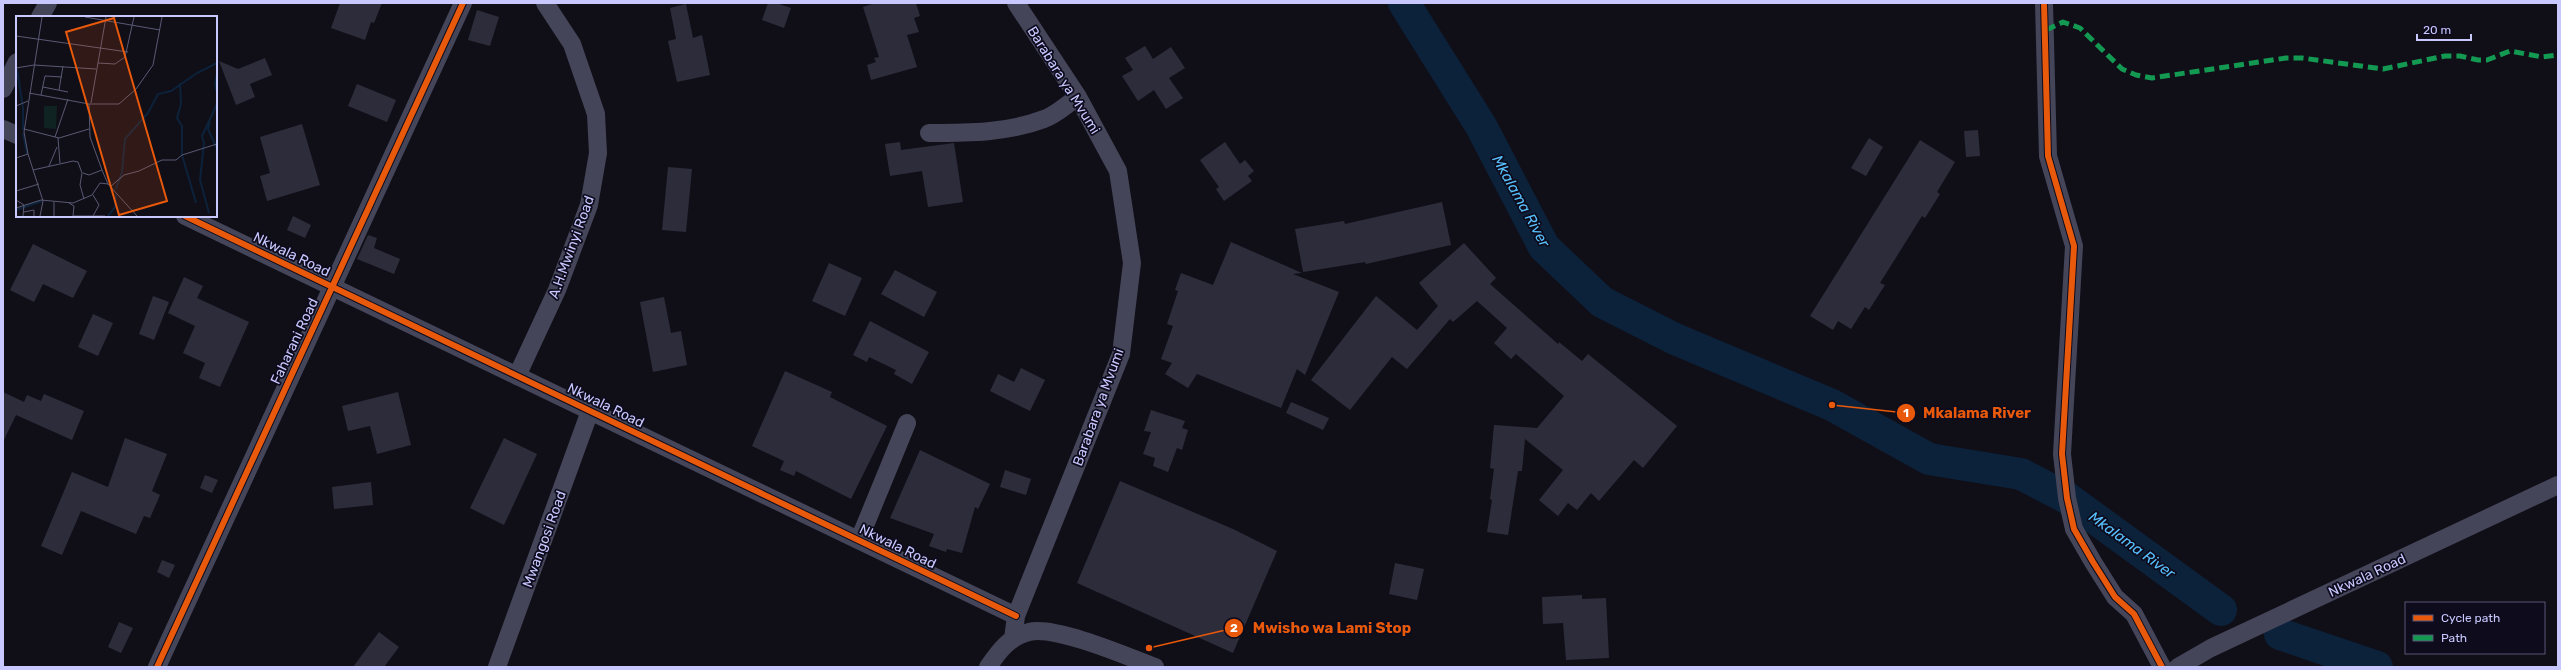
<svg xmlns="http://www.w3.org/2000/svg" width="2561" height="670" font-family="Rubik,sans-serif">
<rect width="100%" height="100%" fill="#100f18"/>
<g fill="none" stroke-linecap="round" stroke-linejoin="round">
<!-- river -->
<path stroke="#0c223b" stroke-width="32" d="M 1404,3 L 1481,126 L 1544,247 L 1602,302 L 1675,339 L 1832,405 L 1929,459 L 2021,474 L 2067,498 L 2221,610
M 2280,634 L 2377,667"/>
</g>
<!-- building -->
<path fill="#2d2c3b" d="M 340,3 L 382,3 L 374,23 L 371,22 L 365,40 L 331,28 Z
M 768,3 L 776,3 L 791,8 L 784,28 L 762,20 Z
M 875,3 L 916,3 L 920,16 L 914,18 L 919,32 L 907,35 L 917,67 L 871,80 L 867,65 L 876,62 L 874,58 L 879,57 L 863,7 Z
M 686,4 L 693,38 L 702,35 L 710,75 L 677,82 L 668,41 L 676,39 L 670,8 Z
M 477,10 L 499,17 L 490,46 L 468,40 Z
M 1145,46 L 1153,59 L 1171,47 L 1185,68 L 1169,78 L 1183,98 L 1166,109 L 1154,90 L 1138,101 L 1122,76 L 1133,70 L 1125,58 Z
M 265,58 L 272,75 L 250,84 L 255,97 L 236,105 L 219,61 L 238,69 Z
M 357,84 L 396,100 L 387,122 L 348,106 Z
M 302,124 L 320,185 L 267,201 L 260,176 L 270,173 L 260,137 Z
M 1978,130 L 1980,156 L 1966,157 L 1964,131 Z
M 1869,138 L 1883,147 L 1866,176 L 1851,168 Z
M 1920,140 L 1955,162 L 1937,192 L 1940,194 L 1925,218 L 1922,216 L 1880,283 L 1885,285 L 1869,310 L 1865,307 L 1851,329 L 1838,321 L 1833,330 L 1810,316 Z
M 900,142 L 901,150 L 954,143 L 963,202 L 928,207 L 922,171 L 890,176 L 885,144 Z
M 1225,142 L 1240,164 L 1245,160 L 1254,171 L 1248,176 L 1252,181 L 1224,201 L 1216,189 L 1219,187 L 1200,160 Z
M 668,167 L 692,169 L 686,232 L 662,230 Z
M 1442,202 L 1451,245 L 1366,264 L 1365,262 L 1303,272 L 1295,229 L 1344,221 L 1345,224 Z
M 293,216 L 311,225 L 305,238 L 287,230 Z
M 368,235 L 377,238 L 374,248 L 400,259 L 394,274 L 357,259 Z
M 1231,242 L 1302,273 L 1293,274 L 1339,292 L 1305,375 L 1297,369 L 1281,408 L 1197,374 L 1188,388 L 1165,374 L 1172,363 L 1161,359 L 1173,326 L 1167,324 L 1178,291 L 1175,290 L 1181,273 L 1213,285 Z
M 1464,243 L 1496,278 L 1490,284 L 1558,344 L 1559,342 L 1582,361 L 1588,354 L 1677,426 L 1643,468 L 1634,460 L 1599,501 L 1591,493 L 1577,510 L 1568,503 L 1558,516 L 1539,500 L 1563,470 L 1525,439 L 1522,471 L 1518,471 L 1508,535 L 1487,532 L 1492,500 L 1490,499 L 1494,469 L 1490,468 L 1494,425 L 1537,428 L 1564,396 L 1516,354 L 1511,359 L 1494,343 L 1507,328 L 1477,301 L 1453,322 L 1450,319 L 1407,369 L 1392,357 L 1350,410 L 1311,380 L 1376,296 L 1417,330 L 1438,306 L 1419,283 Z
M 33,244 L 87,271 L 73,298 L 43,284 L 34,302 L 10,290 Z
M 829,263 L 862,278 L 845,316 L 812,301 Z
M 895,270 L 937,292 L 924,317 L 881,294 Z
M 184,277 L 203,286 L 197,298 L 249,322 L 220,387 L 199,378 L 205,363 L 183,353 L 195,326 L 168,313 Z
M 153,296 L 169,302 L 154,340 L 139,334 Z
M 664,297 L 671,333 L 681,331 L 687,365 L 653,372 L 640,302 Z
M 93,314 L 113,323 L 98,356 L 78,347 Z
M 870,321 L 929,352 L 912,384 L 894,374 L 896,370 L 869,357 L 867,362 L 853,355 Z
M 1021,368 L 1045,380 L 1030,411 L 990,391 L 998,374 L 1014,382 Z
M 785,371 L 832,392 L 830,397 L 887,426 L 851,499 L 796,471 L 794,476 L 780,470 L 784,461 L 752,446 Z
M 3,392 L 24,402 L 27,395 L 41,401 L 44,394 L 84,411 L 72,440 L 16,415 L 3,442 Z
M 398,392 L 411,445 L 377,454 L 370,426 L 348,431 L 342,406 Z
M 1291,402 L 1329,418 L 1323,430 L 1286,413 Z
M 1151,410 L 1185,421 L 1182,428 L 1188,430 L 1182,450 L 1177,448 L 1168,472 L 1153,466 L 1155,458 L 1143,454 L 1151,432 L 1144,431 Z
M 125,438 L 167,454 L 152,491 L 160,495 L 150,518 L 144,516 L 136,534 L 81,511 L 62,555 L 41,546 L 72,472 L 108,487 Z
M 504,438 L 537,454 L 504,525 L 470,508 Z
M 920,450 L 990,484 L 978,509 L 975,507 L 962,553 L 947,549 L 946,552 L 929,546 L 934,534 L 890,518 Z
M 1005,470 L 1031,479 L 1026,495 L 1000,487 Z
M 205,475 L 218,480 L 212,493 L 200,488 Z
M 1120,481 L 1233,529 L 1277,551 L 1233,653 L 1077,583 Z
M 371,482 L 373,505 L 334,509 L 332,487 Z
M 162,560 L 175,565 L 169,578 L 157,572 Z
M 1395,563 L 1424,569 L 1417,600 L 1389,594 Z
M 1582,595 L 1582,599 L 1606,598 L 1609,658 L 1566,660 L 1563,623 L 1543,624 L 1542,597 Z
M 119,622 L 133,628 L 121,653 L 108,647 Z
M 379,632 L 399,647 L 384,667 L 353,667 Z"/>
<g fill="none" stroke-linecap="round" stroke-linejoin="round">
<!-- minor -->
<path stroke="#444559" stroke-width="18" d="M 2044,3 L 2048,156 L 2074,246 L 2062,454 L 2067,498 L 2074,529 L 2093,562 L 2115,597 L 2134,614 L 2162,667
M 40,17 L 48,3
M 3,89 L 17,62
M 3,129 L 17,135
M 929,133 C 969,133 1007,133 1044,119 C 1056,115 1067,104 1078,97
M 185,216 L 1016,616
M 517,376 L 557,290 L 589,205 L 598,153 L 596,114 L 572,44 L 545,3
M 859,540 L 907,423
M 1013,639 L 1016,616 L 1121,354 L 1132,263 L 1118,171 L 1078,97 L 1016,3
M 157,667 L 463,3
M 497,667 L 590,411
M 988,667 C 999,651 1009,637 1029,632 C 1054,625 1129,657 1155,667
M 2178,667 L 2211,648 L 2558,485"/>
<!-- quiet -->
<path stroke="#139951" stroke-width="5" stroke-dasharray="10 5" stroke-linecap="butt" d="M 2046,30 L 2063,22 L 2080,28 L 2122,69 L 2136,75 L 2152,78 L 2286,58 L 2302,58 L 2383,69 L 2445,56 L 2460,56 L 2478,60 L 2487,60 L 2510,51 L 2542,57 L 2558,55"/>
<defs>
<path id="cycleway" d="M 2044,3 L 2048,156 L 2074,246 L 2062,454 L 2067,498 L 2074,529 L 2093,562 L 2115,597 L 2134,614 L 2162,667
M 185,216 L 1016,616
M 157,667 L 463,3"/>
</defs>
<!-- cycleway casing -->
<use href="#cycleway" stroke="#0d0b1c" stroke-width="8"/>
<!-- cycleway -->
<use href="#cycleway" stroke="#e8590c" stroke-width="6"/>
</g>
<g text-anchor="middle" stroke-width="3.5" stroke-linejoin="round" paint-order="stroke">
<!-- street labels -->
<g font-size="14" fill="#c8c7fe" stroke="#0d0b1c">
<text transform="translate(1064 80) rotate(58)" y="5">Barabara ya Mvumi</text>
<text transform="translate(571 247) rotate(-70)" y="5">A.H.Mwinyi Road</text>
<text transform="translate(292 254) rotate(26)" y="5">Nkwala Road</text>
<text transform="translate(294 341) rotate(-65)" y="5">Faharani Road</text>
<text transform="translate(606 405) rotate(26)" y="5">Nkwala Road</text>
<text transform="translate(1098 407) rotate(-70)" y="5">Barabara ya Mvumi</text>
<text transform="translate(544 539) rotate(-70)" y="5">Mwangosi Road</text>
<text transform="translate(898 546) rotate(26)" y="5">Nkwala Road</text>
<text transform="translate(2367 575) rotate(-25)" y="5">Nkwala Road</text>
</g>
<!-- water labels -->
<g font-size="15" font-style="italic" fill="#57bffc" stroke="#0d0b1c">
<text transform="translate(1521 201) rotate(61)" y="5">Mkalama River</text>
<text transform="translate(2132 545) rotate(36)" y="5">Mkalama River</text>
</g>
</g>
<!-- overview -->
<g transform="translate(16 16)">
<rect width="201" height="201" fill="#100f18"/>
<path d="M 28,90 L 41,90 L 40,113 L 28,112 Z" fill="#0f2322"/>
<path fill="none" stroke="#0c223b" stroke-width="2" d="M 1,53 L 7,92 L 7,114M 201,57 L 199,69 L 201,76M 164,67 L 165,88 L 161,102 L 166,110 L 166,139 L 180,187M 194,106 L 192,113 L 201,133M 7,117 L 11,138M 100,173 L 106,156 L 109,123 L 132,97 L 142,78 L 155,75 L 181,57 L 201,47M 0,194 L 26,185M 193,197 L 184,164 L 188,127 L 186,120 L 201,88M 92,200 L 99,191 L 100,178"/>
<path fill="none" stroke="#5a5974" stroke-width="1" d="M 26,1 L 8,116 L 12,138 L 27,185M 69,1 L 144,14M 0,20 L 112,36M 82,47 L 99,48 L 109,41 L 118,1M 0,52 L 18,49 L 80,53M 27,71 L 52,76M 43,74 L 47,50M 13,77 L 73,88 L 74,121 L 86,154 L 92,168 L 121,200M 25,79 L 29,60 L 46,61M 75,87 L 90,1M 73,88 L 103,88 L 120,73 L 137,49 L 146,1M 0,90 L 12,85M 8,113 L 43,122 L 73,113M 39,121 L 52,83M 42,122 L 44,147M 0,142 L 12,138M 33,150 L 41,131M 17,154 L 57,145 L 62,146 L 66,157 L 64,169 L 68,183M 67,157 L 73,159 L 86,154M 94,171 L 108,159 L 123,155 L 146,144 L 160,144 L 166,139 L 201,128M 0,175 L 23,168M 77,179 L 83,189 L 77,200M 0,184 L 8,189 L 7,200M 38,186 L 38,200M 53,187 L 58,190 L 57,200M 0,192 L 25,184 L 57,187 L 76,179 L 84,167 L 92,168M 8,196 L 18,194 L 18,200M 24,200 L 27,185M 57,200 L 89,200"/>
<path fill="#e8590c" fill-opacity="0.15" stroke="#e8590c" stroke-width="2" d="M 98,2 L 151,185 L 103,199 L 50,16 Z"/>
<rect width="201" height="201" fill="none" stroke="#c8c7fe" stroke-width="2"/>
</g>
<!-- callouts -->
<path fill="none" stroke="#e8590c" stroke-width="1.5" d="M1832 405L1906 413M1149 648L1234 628"/>
<g fill="#e8590c" stroke="#0d0b1c" stroke-width="1.5">
<circle cx="1832" cy="405" r="4"/>
<circle cx="1149" cy="648" r="4"/>
<circle cx="1906" cy="413" r="10"/>
<circle cx="1234" cy="628" r="10"/>
</g>
<g font-size="12" text-anchor="middle" font-weight="bold" fill="#fff">
<text x="1906" y="417">1</text>
<text x="1234" y="632">2</text>
</g>
<g font-size="15" text-anchor="middle" font-weight="bold" fill="#e8590c" stroke="#0d0b1c" stroke-width="3.5" stroke-linejoin="round" paint-order="stroke">
<text x="1977" y="418">Mkalama River</text>
<text x="1332" y="633">Mwisho wa Lami Stop</text>
</g>
<!-- border -->
<rect width="2561" height="670" fill="none" stroke="#c8c7fe" stroke-width="8"/>
<!-- legend -->
<rect x="2405" y="602" width="140" height="52" fill="#0d0b1c" stroke="#585676"/>
<rect x="2413" y="615" width="20" height="6" fill="#e8590c" stroke="#585676"/>
<text x="2441" y="622" font-size="12" fill="#c8c7fe">Cycle path</text>
<rect x="2413" y="635" width="20" height="6" fill="#139951" stroke="#585676"/>
<text x="2441" y="642" font-size="12" fill="#c8c7fe">Path</text>
<!-- scale -->
<path d="M2417 34v6h54v-6" fill="none" stroke="#c8c7fe" stroke-width="2"/>
<text x="2423" y="34" font-size="12" fill="#c8c7fe" stroke="#0d0b1c" stroke-width="3" paint-order="stroke">20 m</text>
</svg>
